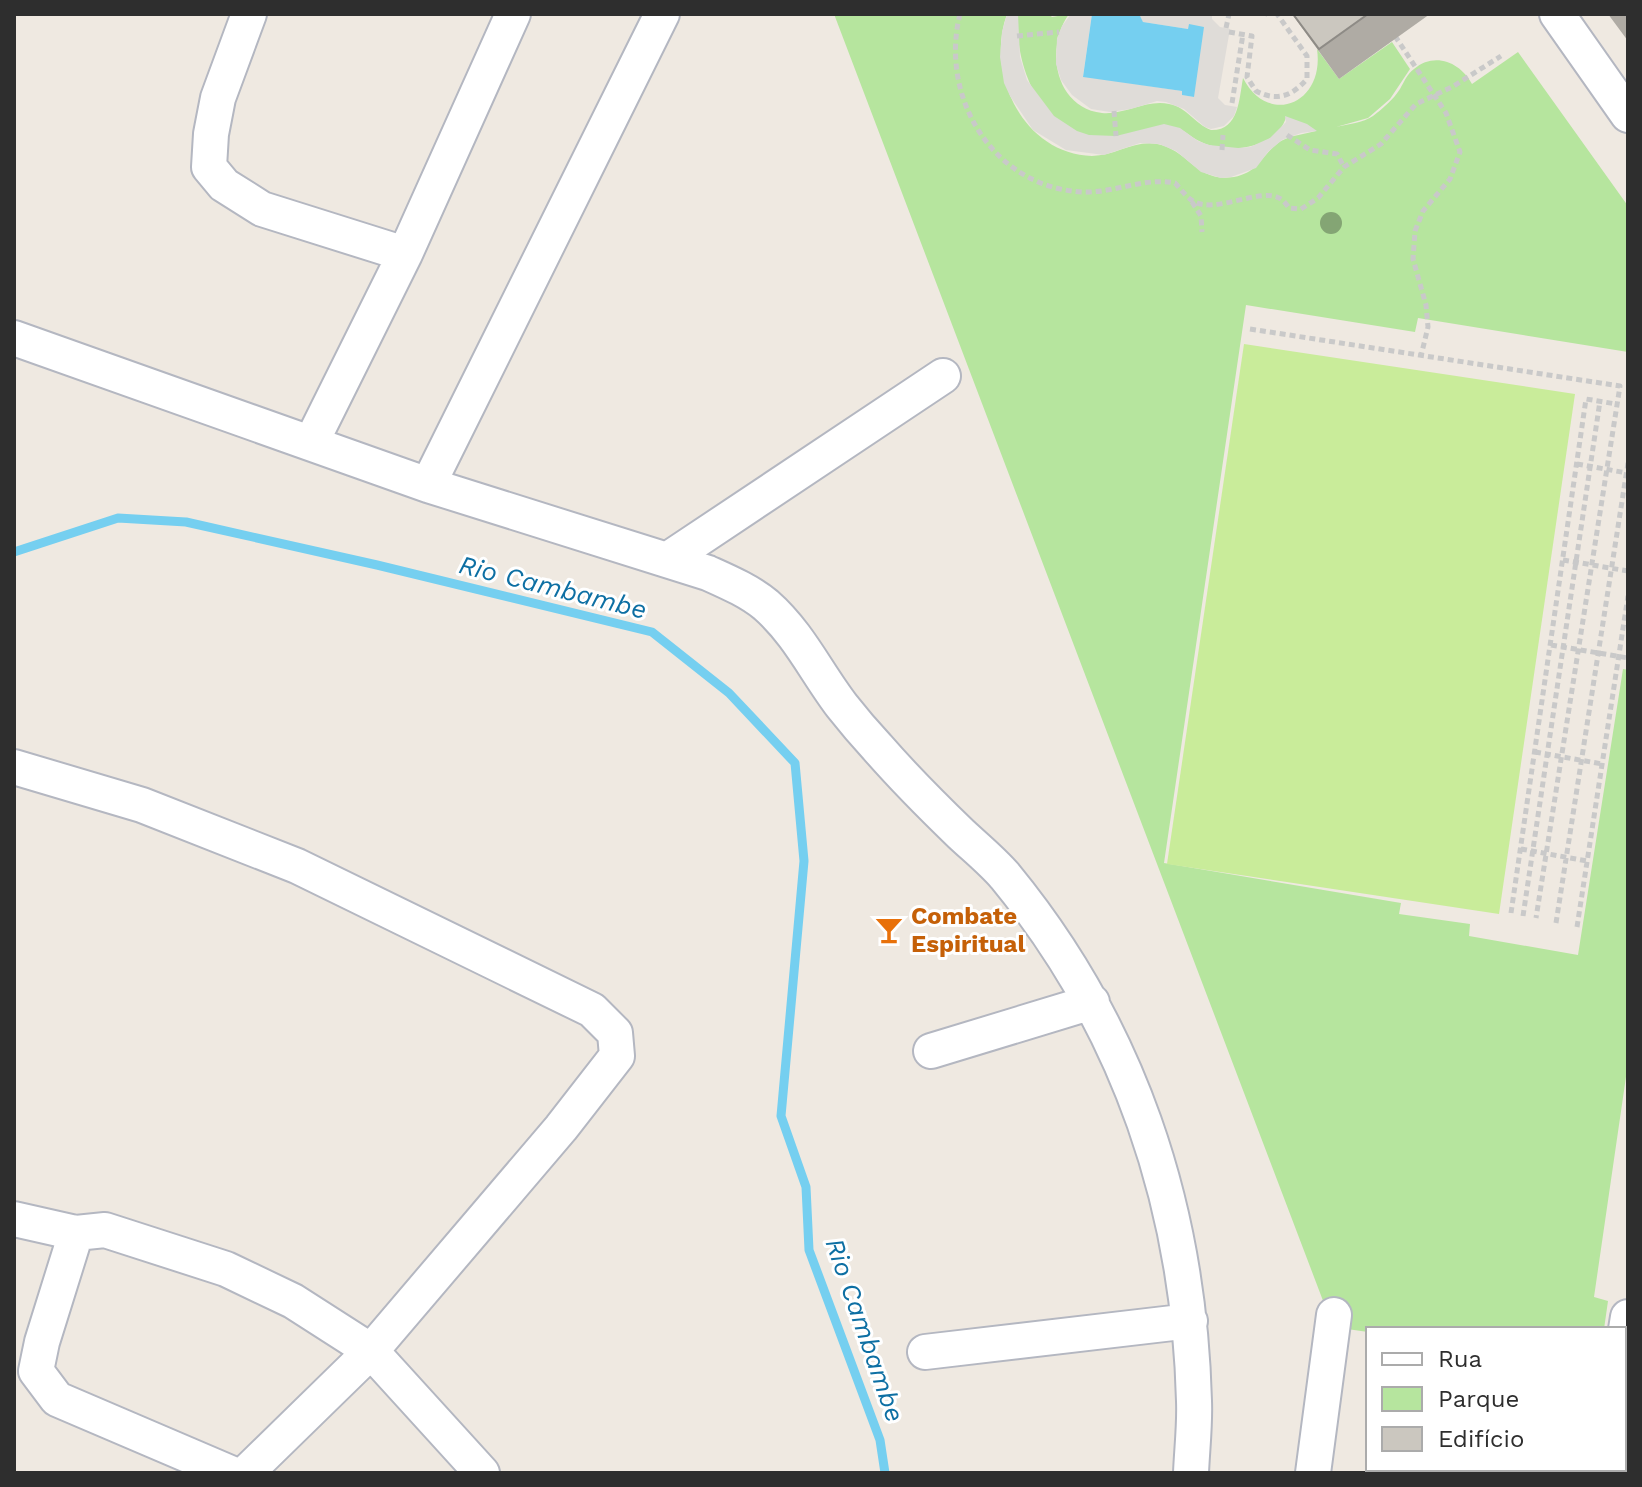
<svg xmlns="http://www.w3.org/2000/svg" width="1642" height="1487" font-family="'Work Sans',sans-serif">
<rect width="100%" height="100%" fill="#efe9e1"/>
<!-- green -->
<path fill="#b6e59e" d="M 834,14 L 1007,14 C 985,73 1023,154 1092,156 C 1115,156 1134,140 1157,144 C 1189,150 1196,183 1234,177 C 1260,172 1261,154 1281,141 C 1292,135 1305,134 1316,131 L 1286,117 C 1278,147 1235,153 1209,145 C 1198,142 1190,135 1180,129 C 1153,131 1120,139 1093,136 C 1038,129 1014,62 1018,14 L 1049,14 L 1052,17 L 1069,14 C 1045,47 1054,107 1102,113 C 1125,115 1147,99 1169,104 C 1187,107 1195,124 1211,130 C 1239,131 1239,99 1243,78 C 1268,127 1325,104 1317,49 L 1339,79 L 1392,42 L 1410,69 L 1390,99 L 1368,118 L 1336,127 C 1348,124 1363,123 1373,116 C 1382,109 1393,100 1400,89 C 1404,82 1407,74 1414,69 C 1435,51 1461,63 1472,84 L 1518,52 L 1628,206 L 1628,352 L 1418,318 L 1415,332 L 1246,305 L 1164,863 L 1401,903 L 1399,914 L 1470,924 L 1469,936 L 1578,955 L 1623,669 L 1628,670 L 1628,1063 L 1594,1297 L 1608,1301 L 1604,1329 L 1368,1329 L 1368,1332 L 1333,1327 Z"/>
<!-- pitch -->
<path fill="#c9ec9a" d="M 1244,344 L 1575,394 L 1499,914 L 1167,864 Z"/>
<!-- plaza -->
<path fill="#dfdcd8" d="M 1007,14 L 1018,14 L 1020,57 L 1027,80 L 1054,116 L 1077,131 L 1089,135 L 1116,136 L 1164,124 L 1180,128 L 1198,141 L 1209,145 L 1238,148 L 1250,147 L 1270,138 L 1286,122 L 1285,116 L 1307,124 L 1317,131 L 1301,133 L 1282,140 L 1268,152 L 1256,168 L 1231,177 L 1221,178 L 1201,172 L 1176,151 L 1159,144 L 1140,143 L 1104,155 L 1066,150 L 1033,130 L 1010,96 L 1004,83 L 1000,57 L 1002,32 Z
M 1071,14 L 1092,14 L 1083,76 L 1182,91 L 1182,95 L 1194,97 L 1190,24 L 1188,29 L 1143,22 L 1138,14 L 1212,14 L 1212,19 L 1220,27 L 1230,29 L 1218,98 L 1225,105 L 1237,107 L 1234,116 L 1224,126 L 1211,129 L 1205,127 L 1184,109 L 1166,102 L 1157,101 L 1131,109 L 1110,112 L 1091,109 L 1072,95 L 1061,80 L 1056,64 L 1057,38 L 1062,26 Z"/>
<!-- water -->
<path fill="#75cff0" d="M 1092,14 L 1139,14 L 1143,22 L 1188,29 L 1189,24 L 1204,27 L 1194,97 L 1182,95 L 1182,91 L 1083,77 Z"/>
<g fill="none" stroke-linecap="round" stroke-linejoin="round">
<!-- stream -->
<path stroke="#75cff0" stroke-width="9" d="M 14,552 L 118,518 L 186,522 L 377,565 L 652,632 L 729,693 L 795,763 L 804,861 L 781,1116 L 806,1187 L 809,1250 L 880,1440 L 885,1473"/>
<defs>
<path id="minor" d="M 249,14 L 218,98 L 211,134 L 209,167 L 224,185 L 262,209 L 405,254
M 1557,14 L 1628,115
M 14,338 L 428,485 L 708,573 C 728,582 749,591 766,605 C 799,634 816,672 842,706 C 853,720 865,734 877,747 C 904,778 932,806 961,834 C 976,848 992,861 1005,876 C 1129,1027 1189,1206 1194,1401 C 1195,1424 1192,1449 1191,1473
M 311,443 L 405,254 L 513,14
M 428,485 L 662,14
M 667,560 L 943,376
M 14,767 L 142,805 L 297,866 L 592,1010 L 615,1033 L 617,1056 L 561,1128 L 371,1351 L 246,1473
M 931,1051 L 1092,1002
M 14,1219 L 76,1233 L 105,1230 L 226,1269 L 293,1301 L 371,1351 L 482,1473
M 76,1233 L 42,1342 L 36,1371 L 57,1399 L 230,1473
M 1624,1342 L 1628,1317
M 925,1352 L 1190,1321
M 1313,1473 L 1334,1315
M 1602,1473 L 1603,1469"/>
</defs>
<!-- minor casing -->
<use href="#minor" stroke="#b4b7c1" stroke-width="38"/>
<!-- path -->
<path stroke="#c9c9c9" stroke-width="5" stroke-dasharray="6 4" stroke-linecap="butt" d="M 960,14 C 939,97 993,188 1083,192 C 1115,193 1144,177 1175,183 C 1180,188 1186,197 1193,201 C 1215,215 1261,186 1281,199 C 1284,201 1287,205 1289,208 L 1301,209 L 1318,198 L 1344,167 L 1381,144 L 1416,104 L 1452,87 L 1501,56
M 1267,14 L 1268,15
M 1226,28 L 1229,14
M 1229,32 L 1252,36 L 1247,77 L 1256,91 C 1277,102 1292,96 1307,79 L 1307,56 L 1277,14
M 1017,36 L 1059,32
M 1395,36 L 1446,113 L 1460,152 L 1450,179 L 1423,211 L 1415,231 L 1413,259 L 1426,305 L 1428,327 L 1421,356
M 1232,103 L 1243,34
M 1114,111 L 1116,136
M 1287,135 L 1310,150 L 1337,154 L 1344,167
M 1222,150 L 1223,135
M 1192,202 L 1201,216 L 1202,232
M 1250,329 L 1620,386 L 1536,918
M 1577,464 L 1627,473
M 1563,560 L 1628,571
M 1551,645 L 1628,658
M 1535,752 L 1602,764
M 1521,849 L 1587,861
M 1511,913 L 1586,399 L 1616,404
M 1523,916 L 1600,401
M 1556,923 L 1628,463
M 1577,927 L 1628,596"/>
<!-- minor -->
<use href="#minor" stroke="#fff" stroke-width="34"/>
</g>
<!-- trees -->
<circle fill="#84a574" cx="1331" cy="223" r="11"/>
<!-- wall -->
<path fill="#afaba4" d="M 1292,14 L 1430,14 L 1339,79 Z
M 1608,14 L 1628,14 L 1628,41 Z"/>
<!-- shaded-wall -->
<path fill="#8e8b86" d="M 1548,1469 L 1554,1469 L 1554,1473 L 1548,1473 Z"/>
<!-- building -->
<path fill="#cbc7bf" stroke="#8e8b86" stroke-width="2" d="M 1293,14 L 1368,14 L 1319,49 Z
M 1423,1469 L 1548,1469 L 1548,1473 L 1423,1473 Z"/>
<!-- icons -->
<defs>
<symbol id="bar-bare" viewBox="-9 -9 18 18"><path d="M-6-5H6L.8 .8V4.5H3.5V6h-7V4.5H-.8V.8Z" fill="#e8710a" stroke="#fff" stroke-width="2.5" paint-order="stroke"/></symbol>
</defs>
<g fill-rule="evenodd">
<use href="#bar-bare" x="869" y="910" width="40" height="40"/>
</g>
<g text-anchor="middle" stroke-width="6" stroke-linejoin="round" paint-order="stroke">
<!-- food labels -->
<g font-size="24" font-weight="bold" fill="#c56008" stroke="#fff" text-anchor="start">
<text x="911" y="924">Combate<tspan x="911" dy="28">Espiritual</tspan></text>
</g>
<!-- water labels -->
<g font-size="26" font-style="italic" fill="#0d6fa3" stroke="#fff">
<text transform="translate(553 587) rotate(14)" y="9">Rio Cambambe</text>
<text transform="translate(865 1330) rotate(71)" y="9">Rio Cambambe</text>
</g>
</g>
<!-- border -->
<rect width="1642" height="1487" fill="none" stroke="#2e2e2e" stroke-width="32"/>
<!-- legend -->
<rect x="1366" y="1327" width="260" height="144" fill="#ffffff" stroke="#ababab" stroke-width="2"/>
<rect x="1382" y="1353" width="40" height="12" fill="#ffffff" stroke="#ababab" stroke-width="2"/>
<text x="1438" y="1367" font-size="24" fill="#2e2e2e">Rua</text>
<rect x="1382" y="1387" width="40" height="24" fill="#b6e59e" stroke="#ababab" stroke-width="2"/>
<text x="1438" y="1407" font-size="24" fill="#2e2e2e">Parque</text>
<rect x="1382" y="1427" width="40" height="24" fill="#cbc7bf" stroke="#ababab" stroke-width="2"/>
<text x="1438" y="1447" font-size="24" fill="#2e2e2e">Edifício</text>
</svg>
